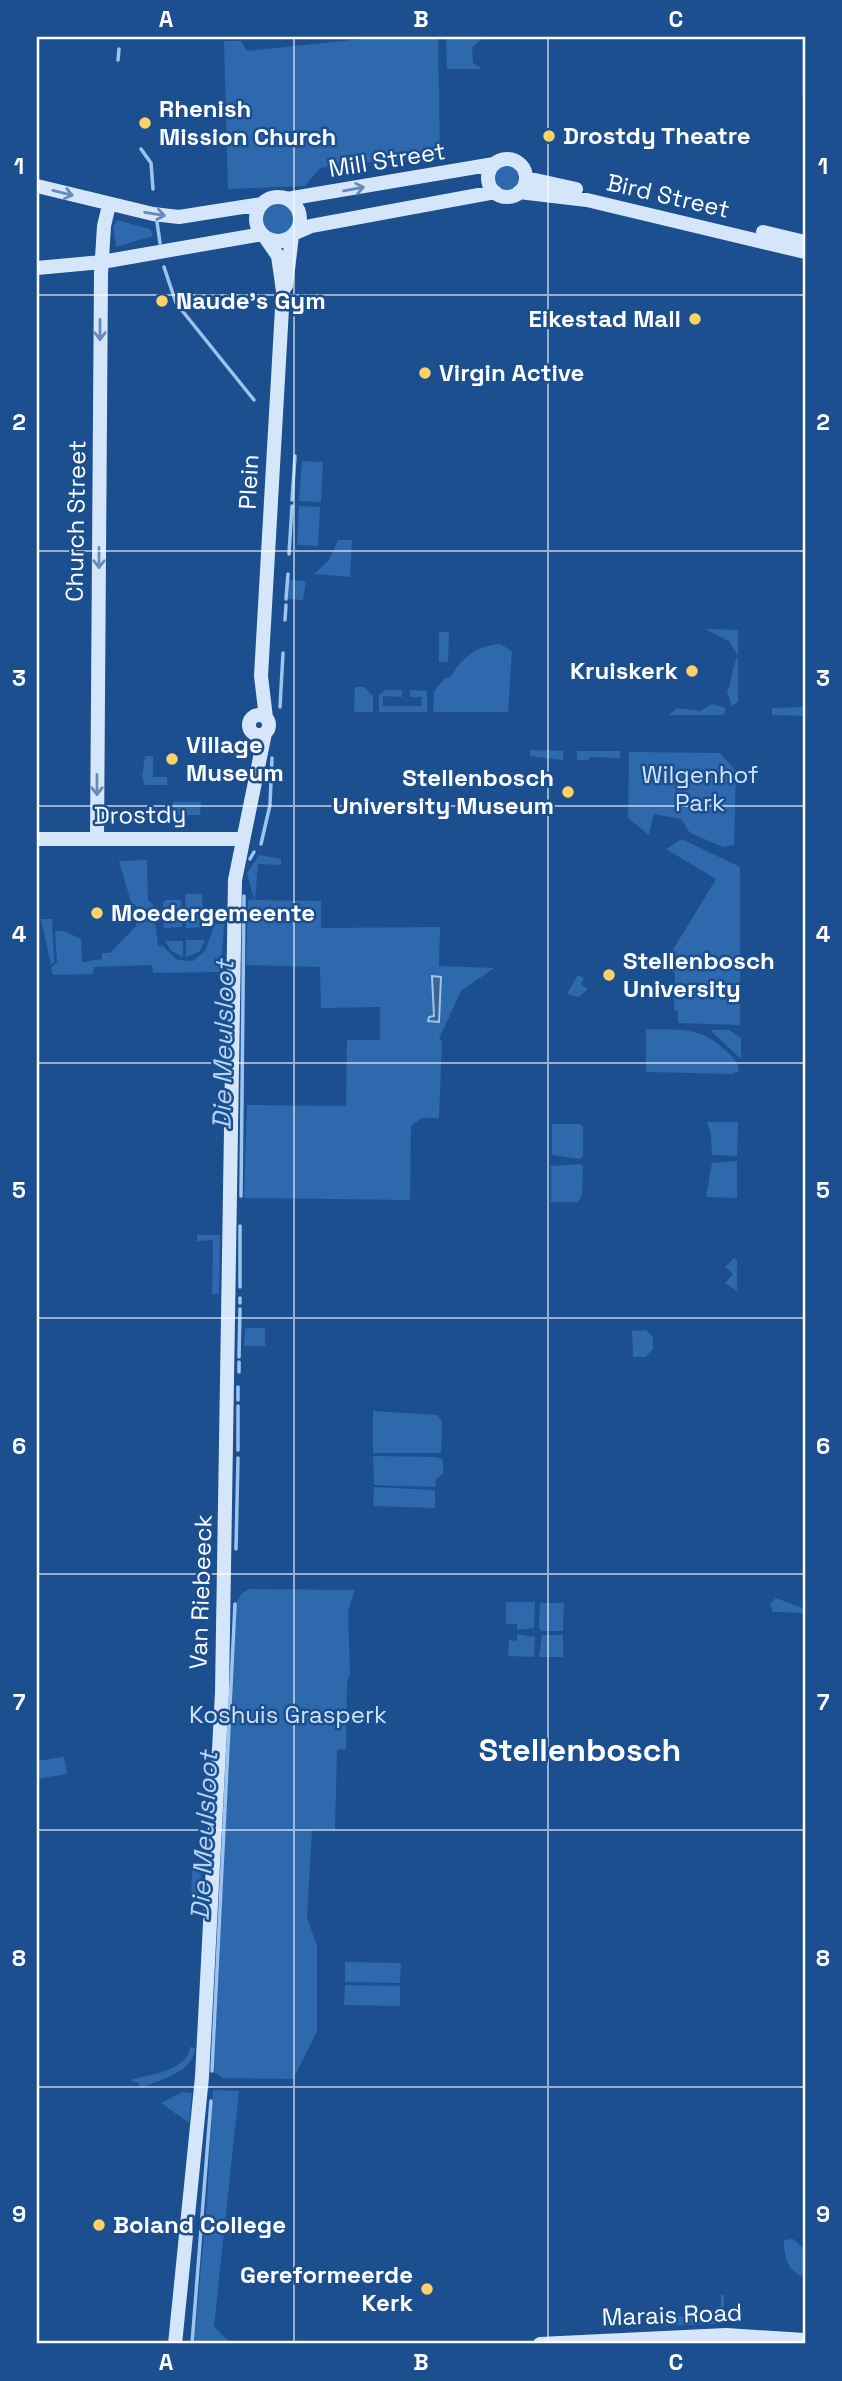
<svg xmlns="http://www.w3.org/2000/svg" width="842" height="2381" font-family="'Space Grotesk',sans-serif">
<rect width="100%" height="100%" fill="#1b4f8f"/>
<!-- green -->
<path fill="#2e69ad" d="M 381,37 L 438,37 L 440,154 L 320,168 L 305,186 L 228,189 L 224,41 L 241,41 L 247,51 Z
M 446,37 L 483,37 L 472,48 L 473,63 L 482,69 L 447,69 Z
M 802,37 L 805,37 L 805,95 L 802,95 Z
M494 177a14 14 0 1 1 28 0a14 14 0 1 1-28 0Z
M263 219a16 16 0 1 1 32 0a16 16 0 1 1-32 0Z
M 117,220 L 150,229 L 153,236 L 116,247 L 113,227 Z
M 302,461 L 323,462 L 321,502 L 299,501 Z
M 299,506 L 320,507 L 318,546 L 297,545 Z
M 338,540 L 352,540 L 350,577 L 314,574 L 329,560 Z
M 289,580 L 306,581 L 303,600 L 288,599 Z
M 705,629 L 738,630 L 738,702 L 732,706 L 727,692 C 734,678 730,669 738,656 L 729,641 Z
M 439,632 L 449,632 L 448,662 L 439,662 Z
M 500,644 L 512,651 L 508,712 L 433,712 L 434,691 L 445,678 L 451,677 C 460,658 479,645 500,644 Z
M 355,687 L 364,687 L 373,696 L 373,712 L 354,712 Z
M 385,690 L 402,690 L 402,697 L 383,696 L 383,706 L 421,706 L 422,697 L 410,697 L 410,690 L 427,691 L 427,712 L 379,712 L 379,695 Z
M 712,704 L 726,708 L 724,715 L 669,715 L 677,708 L 700,711 Z
M 805,707 L 805,716 L 772,715 L 772,708 Z
M 530,750 L 563,751 L 563,760 L 530,756 Z
M 577,751 L 620,751 L 620,758 L 589,757 L 589,760 L 577,760 Z
M 629,752 L 720,753 L 736,771 L 734,845 L 723,847 L 690,833 L 681,819 L 654,814 L 649,835 L 628,818 Z
M 145,756 L 153,756 L 153,777 L 167,777 L 167,785 L 145,785 L 142,777 Z
M 173,802 L 201,802 L 200,815 L 173,815 Z
M 682,839 L 740,867 L 740,1025 L 678,1023 L 678,1011 L 674,1010 L 675,973 L 663,966 L 716,879 L 666,849 Z
M 259,855 L 281,859 L 281,865 L 258,864 L 255,900 L 321,901 L 321,928 L 440,927 L 439,966 L 494,968 L 461,991 L 439,1039 L 442,1041 L 439,1118 L 422,1118 L 411,1126 L 410,1200 L 244,1198 L 247,1105 L 346,1106 L 347,1040 L 380,1040 L 380,1007 L 321,1008 L 320,967 L 246,965 L 248,900 L 254,899 L 247,873 Z
M 147,860 L 148,900 L 153,904 L 158,946 L 163,946 L 177,960 L 193,961 L 205,951 L 215,924 L 224,924 L 221,972 L 153,973 L 152,965 L 94,967 L 93,974 L 53,975 L 51,968 L 57,962 L 55,931 L 64,931 L 81,939 L 82,962 L 102,959 L 102,953 L 110,953 L 136,926 L 136,906 L 131,902 L 119,861 Z
M 185,894 L 202,894 L 203,927 L 186,928 Z
M 166,900 L 181,900 L 182,927 L 164,928 L 163,902 Z
M 41,919 L 52,919 L 54,961 L 51,965 Z
M 186,940 L 205,940 L 199,952 L 186,957 Z
M 165,941 L 183,941 L 183,957 L 171,951 Z
M 578,975 L 584,978 L 581,984 L 588,989 L 579,997 L 567,994 Z
M 646,1029 C 678,1030 699,1026 724,1049 C 732,1056 738,1061 739,1071 L 732,1074 L 646,1072 Z
M 713,1030 L 729,1030 L 741,1038 L 741,1059 L 711,1031 Z
M 707,1122 L 738,1122 L 737,1156 L 712,1155 L 711,1134 Z
M 552,1124 L 580,1124 L 583,1127 L 583,1156 L 580,1159 L 552,1155 Z
M 737,1161 L 737,1198 L 706,1197 L 712,1163 Z
M 580,1164 L 583,1166 L 582,1195 L 578,1202 L 551,1202 L 551,1166 Z
M 197,1235 L 220,1235 L 219,1294 L 212,1294 L 213,1240 L 197,1241 Z
M 734,1258 L 737,1261 L 737,1291 L 725,1283 L 733,1274 L 725,1267 Z
M 245,1328 L 265,1328 L 265,1346 L 244,1346 Z
M 646,1330 L 653,1337 L 653,1349 L 645,1357 L 633,1357 L 632,1331 Z
M 373,1411 L 438,1415 L 442,1423 L 441,1453 L 373,1453 Z
M 373,1456 L 437,1457 L 443,1460 L 443,1474 L 436,1479 L 435,1487 L 374,1485 Z
M 374,1487 L 435,1490 L 435,1508 L 373,1506 Z
M 249,1589 L 355,1590 L 348,1611 L 350,1674 L 347,1682 L 346,1749 L 337,1750 L 335,1830 L 312,1830 L 307,1918 L 317,1945 L 317,2031 L 293,2079 L 222,2078 L 214,2072 L 236,1603 L 242,1593 Z
M 776,1598 L 805,1609 L 805,1613 L 773,1612 L 770,1604 Z
M 506,1602 L 535,1602 L 534,1628 L 517,1630 L 517,1624 L 506,1624 Z
M 540,1603 L 564,1603 L 563,1631 L 542,1631 L 539,1628 Z
M 517,1634 L 535,1637 L 534,1657 L 508,1656 L 509,1640 L 517,1641 Z
M 542,1635 L 563,1635 L 563,1657 L 539,1657 Z
M 64,1757 L 67,1774 L 37,1779 L 37,1761 Z
M 192,1870 L 201,1870 L 200,1904 L 191,1903 Z
M 345,1962 L 401,1963 L 400,1983 L 345,1982 Z
M 345,1985 L 400,1986 L 400,2006 L 344,2005 Z
M 190,2047 L 195,2048 C 193,2073 161,2079 141,2088 L 138,2082 L 133,2082 L 132,2079 C 151,2075 188,2070 190,2047 Z
M 213,2090 L 239,2091 L 214,2326 L 231,2344 L 194,2344 L 207,2201 Z
M 183,2092 L 192,2093 L 189,2123 L 161,2103 Z
M 793,2239 L 805,2250 L 805,2275 L 801,2276 C 786,2268 784,2256 784,2240 Z
M 721,2295 L 724,2295 L 724,2316 L 716,2324 L 657,2326 L 657,2316 L 720,2317 Z"/>
<!-- water -->
<path fill="#3c6290" stroke="#9cc4f0" stroke-width="2" d="M 432,976 L 441,977 L 439,1022 L 428,1021 L 429,1017 L 434,1016 Z"/>
<g fill="none" stroke-linecap="round" stroke-linejoin="round">
<!-- stream -->
<path stroke="#9cc4f0" stroke-width="3.5" d="M 118,60 L 119,49
M 141,149 L 151,163 L 153,189
M 157,222 L 160,243
M 164,267 L 176,303 L 254,400
M 292,500 L 295,456
M 289,554 L 292,506
M 286,599 L 288,574
M 285,620 L 286,605
M 280,707 L 283,653
M 261,844 L 270,805 L 272,758
M 250,859 L 254,852
M 241,1196 L 244,896
M 240,1287 L 240,1226
M 240,1298 L 240,1303
M 239,1357 L 240,1309
M 239,1372 L 239,1362
M 238,1387 L 238,1400
M 238,1406 L 238,1450
M 236,1549 L 238,1458
M 212,2071 L 235,1604
M 192,2344 L 211,2101"/>
<!-- secondary -->
<path stroke="#d6e6fa" stroke-width="14" d="M488 178a19 19 0 1 1 38 0a19 19 0 1 1-38 0Z
M 526,178 L 576,189
M 37,186 L 153,214 L 179,217 L 262,204
M 519,192 L 587,200 L 805,252
M256 219a22 22 0 1 1 44 0a22 22 0 1 1-44 0Z
M 287,199 L 494,164
M 763,232 L 805,242
M 295,233 L 311,226 L 495,192
M 265,237 L 278,256 L 283,291 L 261,676 L 266,718
M 37,268 L 102,262 L 262,234
M 286,286 L 292,236
M249 725a10 10 0 1 1 20 0a10 10 0 1 1-20 0Z
M 97,838 L 101,274 L 104,226 L 109,205
M 37,839 L 243,839
M 175,2344 L 202,2077 L 222,1692 L 235,880 L 265,733
M 540,2344 L 726,2335 L 805,2340"/>
</g>
<!-- one-way arrows -->
<defs><path id="oneway-shaft" d="M-6 0H5M1.5-3L5.5 0L1.5 3" fill="none" stroke-width="1.6" stroke-linecap="round" stroke-linejoin="round" transform="scale(1.75)"/></defs>
<g stroke="#668bba">
<use href="#oneway-shaft" transform="translate(354 189) rotate(-10)"/>
<use href="#oneway-shaft" transform="translate(63 193) rotate(14)"/>
<use href="#oneway-shaft" transform="translate(155 214) rotate(9)"/>
<use href="#oneway-shaft" transform="translate(100 330) rotate(90)"/>
<use href="#oneway-shaft" transform="translate(99 558) rotate(90)"/>
<use href="#oneway-shaft" transform="translate(97 785) rotate(90)"/>
</g>
<!-- grid -->
<path fill="none" stroke="#fff" stroke-width="2" stroke-opacity="0.55" d="M 294,37 L 294,2344M 548,37 L 548,2344M 37,295 L 805,295M 37,551 L 805,551M 37,806 L 805,806M 37,1063 L 805,1063M 37,1318 L 805,1318M 37,1574 L 805,1574M 37,1830 L 805,1830M 37,2087 L 805,2087"/>
<!-- markers -->
<g fill="#ffd166" stroke="#1b4f8f" stroke-width="2.5">
<circle cx="145" cy="123" r="7"/>
<circle cx="549" cy="136" r="7"/>
<circle cx="162" cy="301" r="7"/>
<circle cx="695" cy="319" r="7"/>
<circle cx="425" cy="373" r="7"/>
<circle cx="692" cy="671" r="7"/>
<circle cx="172" cy="759" r="7"/>
<circle cx="568" cy="792" r="7"/>
<circle cx="97" cy="913" r="7"/>
<circle cx="609" cy="975" r="7"/>
<circle cx="99" cy="2225" r="7"/>
<circle cx="427" cy="2289" r="7"/>
</g>
<g text-anchor="middle" stroke-width="5" stroke-linejoin="round" paint-order="stroke">
<!-- poi labels -->
<g font-size="24" font-weight="bold" fill="#fff" stroke="#1b4f8f" text-anchor="start">
<text x="159" y="117">Rhenish<tspan x="159" dy="28">Mission Church</tspan></text>
<text x="563" y="144">Drostdy Theatre</text>
<text x="176" y="309">Naude's Gym</text>
<text x="681" y="327" text-anchor="end">Eikestad Mall</text>
<text x="439" y="381">Virgin Active</text>
<text x="678" y="679" text-anchor="end">Kruiskerk</text>
<text x="186" y="753">Village<tspan x="186" dy="28">Museum</tspan></text>
<text x="554" y="786" text-anchor="end">Stellenbosch<tspan x="554" dy="28">University Museum</tspan></text>
<text x="111" y="921">Moedergemeente</text>
<text x="623" y="969">Stellenbosch<tspan x="623" dy="28">University</tspan></text>
<text x="113" y="2233">Boland College</text>
<text x="413" y="2283" text-anchor="end">Gereformeerde<tspan x="413" dy="28">Kerk</tspan></text>
</g>
<!-- street labels -->
<g font-size="24" fill="#fff" stroke="#1b4f8f">
<text transform="translate(387 160) rotate(-9)" y="8">Mill Street</text>
<text transform="translate(668 196) rotate(13)" y="8">Bird Street</text>
<text transform="translate(249 482) rotate(-87)" y="8">Plein</text>
<text transform="translate(76 521) rotate(-89)" y="8">Church Street</text>
<text transform="translate(140 815) rotate(-1)" y="8">Drostdy</text>
<text transform="translate(201 1592) rotate(-88)" y="8">Van Riebeeck</text>
<text transform="translate(672 2315) rotate(-2)" y="8">Marais Road</text>
</g>
<!-- park labels -->
<g font-size="24" fill="#cfe3fa" stroke="#1b4f8f">
<text x="700" y="783">Wilgenhof<tspan x="700" dy="28">Park</tspan></text>
<text x="288" y="1723">Koshuis Grasperk</text>
</g>
<!-- water labels -->
<g font-size="26" font-style="italic" fill="#b5d3f5" stroke="#1b4f8f">
<text transform="translate(223 1045) rotate(-89)" y="9">Die Meulsloot</text>
<text transform="translate(204 1836) rotate(-87)" y="9">Die Meulsloot</text>
</g>
<!-- district labels -->
<g font-size="32" font-weight="bold" fill="#fff" stroke="#1b4f8f">
<text x="580" y="1761">Stellenbosch</text>
</g>
</g>
<!-- border -->
<rect width="842" height="2381" fill="none" stroke="#1b4f8f" stroke-width="77"/>
<rect x="38" y="38" width="766" height="2304" fill="none" stroke="#fff" stroke-width="2.5"/>
<g font-size="23" text-anchor="middle" font-weight="bold" fill="#fff">
<text x="166" y="27">A</text>
<text x="421" y="27">B</text>
<text x="676" y="27">C</text>
<text x="19" y="174">1</text>
<text x="823" y="174">1</text>
<text x="19" y="430">2</text>
<text x="823" y="430">2</text>
<text x="19" y="686">3</text>
<text x="823" y="686">3</text>
<text x="19" y="942">4</text>
<text x="823" y="942">4</text>
<text x="19" y="1198">5</text>
<text x="823" y="1198">5</text>
<text x="19" y="1454">6</text>
<text x="823" y="1454">6</text>
<text x="19" y="1710">7</text>
<text x="823" y="1710">7</text>
<text x="19" y="1966">8</text>
<text x="823" y="1966">8</text>
<text x="19" y="2222">9</text>
<text x="823" y="2222">9</text>
<text x="166" y="2370">A</text>
<text x="421" y="2370">B</text>
<text x="676" y="2370">C</text>
</g>
</svg>
